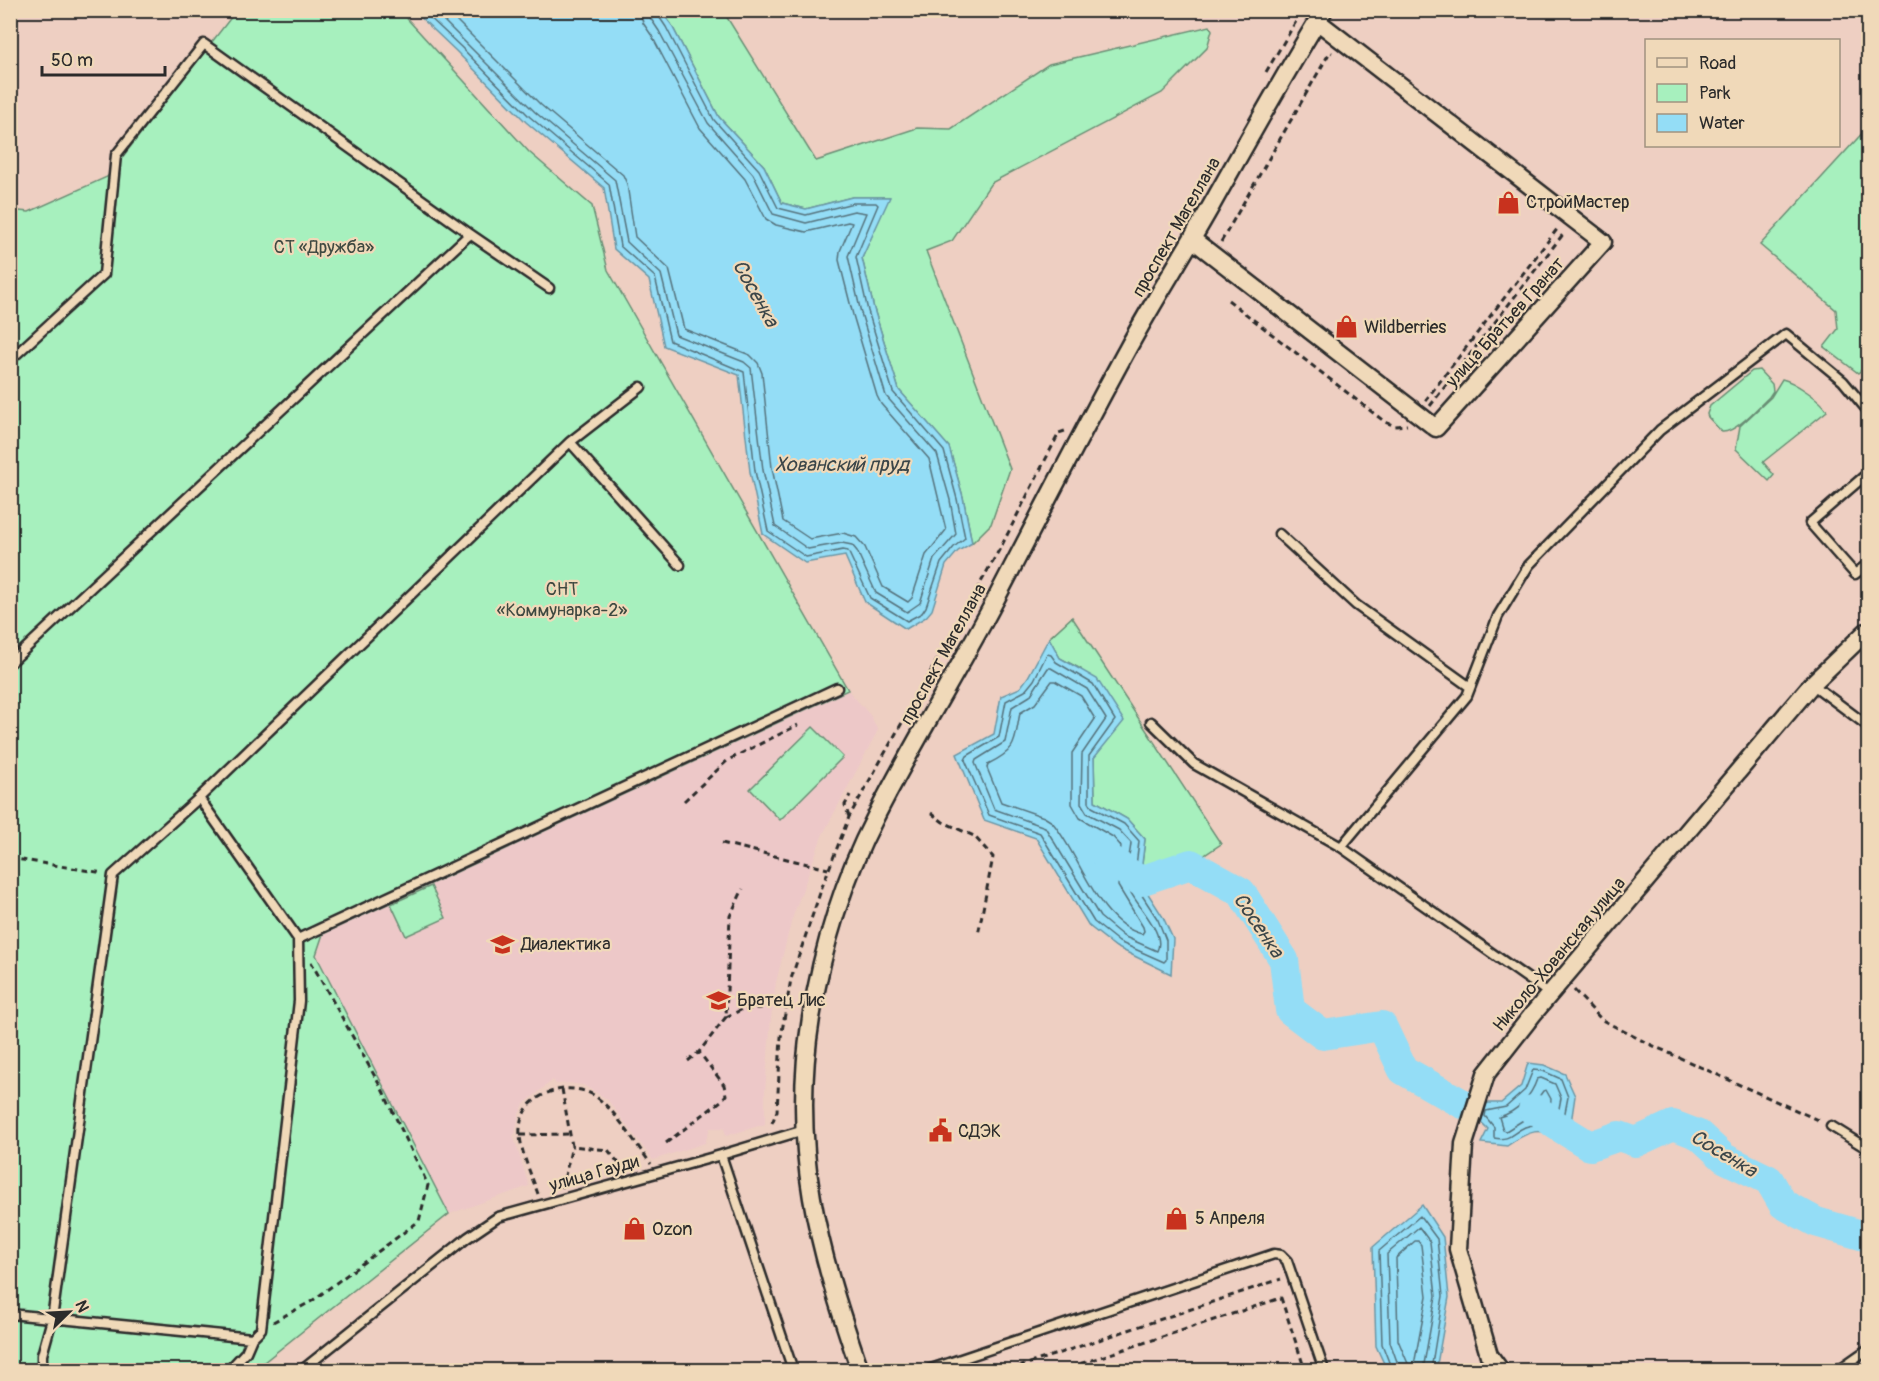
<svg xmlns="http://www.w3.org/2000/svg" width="1879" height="1381" font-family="Pangolin,sans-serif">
<rect width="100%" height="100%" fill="#eecfc2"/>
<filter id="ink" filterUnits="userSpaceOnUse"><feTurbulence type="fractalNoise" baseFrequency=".0167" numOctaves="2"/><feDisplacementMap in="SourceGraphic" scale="12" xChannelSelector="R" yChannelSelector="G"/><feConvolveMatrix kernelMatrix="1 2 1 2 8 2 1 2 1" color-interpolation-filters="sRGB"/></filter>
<g filter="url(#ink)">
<!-- built -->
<path fill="#edc8c8" d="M 848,690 L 870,715 L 878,730 L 822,836 L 792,919 L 776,982 L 771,1018 L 765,1091 L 765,1124 L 726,1136 L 724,1128 L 710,1128 L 705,1143 L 653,1160 L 607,1099 L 583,1085 L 569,1083 L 556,1084 L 553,1080 L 524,1104 L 519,1114 L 515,1134 L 513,1135 L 529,1186 L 449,1214 L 316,954 L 323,934 Z"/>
<!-- green -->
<path fill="#a7f0be" stroke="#698e74" stroke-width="1.5" d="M 236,11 L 400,11 L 529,152 L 592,206 L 608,270 L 848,690 L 323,934 L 316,955 L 449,1214 L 254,1370 L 11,1370 L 10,210 L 29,212 L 107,177 Z
M 661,11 L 723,11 L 816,161 L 917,128 L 951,129 L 1049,64 L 1210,26 L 1212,30 L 1207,48 L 1162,93 L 991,183 L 952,241 L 926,251 L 1010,469 L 991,524 L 972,543 L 963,497 L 949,447 L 899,390 L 874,309 L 862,258 L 889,197 L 852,197 L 806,209 L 782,203 L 764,166 L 719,117 L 671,24 Z
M 1868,127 L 1868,364 L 1858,373 L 1824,347 L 1838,329 L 1836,310 L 1760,245 Z
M 1759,370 L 1772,384 L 1773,391 L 1769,397 C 1759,406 1736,433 1722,432 L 1708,417 L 1707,414 L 1710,406 L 1752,371 Z
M 1782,379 C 1793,381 1823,401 1827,411 L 1763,462 L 1774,475 L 1769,481 L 1736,449 L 1740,426 L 1771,397 Z
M 1072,617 L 1221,844 L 1191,864 L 1140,881 L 1145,839 L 1127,819 L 1095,801 L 1094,758 L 1081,669 L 1060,658 L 1049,638 Z
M 813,727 L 843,757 L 780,820 L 750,789 Z
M 431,886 L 446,918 L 406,936 L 391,904 Z"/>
<!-- water -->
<path fill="#94ddf6" stroke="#6a96a5" stroke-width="1.5" d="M 414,11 L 661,11 L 671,24 L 719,117 L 764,166 L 782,203 L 806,209 L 852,197 L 890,197 L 862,258 L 874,309 L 899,390 L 949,447 L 963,497 L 972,543 L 958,551 L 946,565 L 932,610 L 926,617 L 906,629 L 865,602 L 845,556 L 805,563 L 763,534 L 750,472 L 739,375 L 664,346 L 649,280 L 614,249 L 604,188 L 526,122 L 456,51 Z
M 1049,638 L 1060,658 L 1097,679 L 1124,721 L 1094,758 L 1095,801 L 1127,819 L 1145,839 L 1140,881 L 1163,917 L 1173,939 L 1171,974 L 1116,947 L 1089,926 L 1036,838 L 984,820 L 957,754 L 994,734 L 1001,696 L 1020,688 L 1028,677 Z
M 1528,1063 L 1544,1065 L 1565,1074 L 1575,1096 L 1571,1123 L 1565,1138 C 1537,1127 1531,1130 1507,1146 L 1481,1143 L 1488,1129 L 1476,1117 L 1483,1103 L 1501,1103 L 1521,1086 Z
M 1422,1205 L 1443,1237 L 1449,1297 L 1436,1370 L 1387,1370 L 1376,1346 L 1373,1247 Z"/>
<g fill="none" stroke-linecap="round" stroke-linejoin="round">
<!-- shore -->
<path stroke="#55727c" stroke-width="1.5" d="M 422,10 L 461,47 L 530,117 L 609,184 L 620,246 L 655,277 L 670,341 L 744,372 L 755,471 L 768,531 L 806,557 L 843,550 L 848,551 L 870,598 L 907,621 L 922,613 L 926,607 L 941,563 L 954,547 L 965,538 L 957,499 L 944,451 L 893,392 L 868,311 L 856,257 L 878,205 L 876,203 L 853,203 L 806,215 L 778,208 L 759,170 L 714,120 L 666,27 L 658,15 L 657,10
M 433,10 L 535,112 L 615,180 L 627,242 L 661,274 L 676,335 L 744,362 L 751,368 L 763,470 L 775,526 L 808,549 L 842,543 L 852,545 L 857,551 L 876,593 L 907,612 L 920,603 L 934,559 L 956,534 L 950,500 L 937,454 L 886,396 L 861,313 L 848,256 L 866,213 L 854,211 L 806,223 L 773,214 L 753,174 L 708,123 L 659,31 L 651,19 L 649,10
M 446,10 L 541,105 L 623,175 L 627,184 L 635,237 L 669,269 L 684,329 L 750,355 L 758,363 L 762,373 L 772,468 L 783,521 L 810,539 L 843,533 L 856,537 L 865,547 L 883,587 L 908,602 L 912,598 L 926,555 L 946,530 L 929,459 L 881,404 L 877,396 L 853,315 L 839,260 L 840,251 L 852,223 L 848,222 L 806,232 L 776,225 L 766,219 L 745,179 L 700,128 L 652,36 L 643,23 L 640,10
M 1047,654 L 1051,655 L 1056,662 L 1093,684 L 1115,720 L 1089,756 L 1089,802 L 1092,807 L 1124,824 L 1139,841 L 1134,883 L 1158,920 L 1166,940 L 1166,960 L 1164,962 L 1119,942 L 1094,922 L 1040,833 L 989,815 L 965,760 L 967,756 L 999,737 L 1006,701 L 1025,691 L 1034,680 Z
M 1048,668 L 1051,668 L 1087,689 L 1106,719 L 1082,754 L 1081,803 L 1087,813 L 1119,830 L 1131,843 C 1130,856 1124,873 1127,885 C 1133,903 1167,932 1157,951 L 1123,936 L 1100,917 L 1045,827 L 994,809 L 975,763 L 976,760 L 1005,742 L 1012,707 L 1030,696 Z
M 1052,681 L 1055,681 L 1081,696 L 1095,719 L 1072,753 L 1072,804 L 1080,818 L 1113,837 L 1121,846 L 1118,886 L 1143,927 L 1144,931 L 1142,934 C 1096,922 1081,856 1052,822 L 1044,817 L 1001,802 L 987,768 L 988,764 C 1018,749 1014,743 1020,713 L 1035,704 Z
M 1533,1070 L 1543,1071 L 1561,1079 L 1568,1097 L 1562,1128 L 1559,1130 C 1550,1126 1535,1123 1525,1127 C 1511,1133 1511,1141 1494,1138 L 1494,1127 L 1485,1116 L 1486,1111 L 1506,1107 L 1525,1090 Z
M 1541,1078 L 1555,1084 L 1561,1098 L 1557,1119 L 1525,1119 L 1506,1131 L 1503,1130 L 1499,1117 C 1517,1112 1531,1097 1537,1079 Z
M 1546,1090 L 1551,1099 L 1550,1108 L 1534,1109 L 1533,1105 L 1543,1091 Z
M 1415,1241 L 1418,1241 L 1421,1245 L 1427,1296 L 1414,1365 L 1411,1368 L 1409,1366 L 1398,1340 L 1396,1258 Z
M 1392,1370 L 1382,1344 L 1379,1251 L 1420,1216 L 1437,1239 L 1443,1296 L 1431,1370
M 1400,1370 L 1390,1342 L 1387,1254 L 1419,1227 L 1430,1242 L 1436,1296 L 1423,1370"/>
<!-- river -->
<path stroke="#94ddf6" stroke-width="30" d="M 1107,858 L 1140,881 L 1191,864 L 1241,892 L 1284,960 L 1290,1010 L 1323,1035 L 1382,1026 L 1403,1070 L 1463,1104
M 1533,1110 L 1537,1110 L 1556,1125 L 1590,1146 L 1619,1136 L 1636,1142 L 1673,1125 L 1699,1135 L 1724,1158 L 1769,1180 L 1783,1204 L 1816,1222 L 1868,1237"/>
<defs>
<path id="lane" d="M 10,360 L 104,274 L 116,155 L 204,44 L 470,234 L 549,288
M 570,442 L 680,565
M 1868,473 L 1810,523 L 1855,574 L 1868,564
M 1279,534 L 1356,605 L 1470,687
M 10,663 L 470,234
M 1812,684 L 1868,726
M 1151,722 L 1194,764 L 1341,847
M 199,798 L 298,939
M 1550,994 L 1341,847 L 1467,696 L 1498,616 L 1529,565 L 1660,430 L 1786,334 L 1843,381 L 1868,411
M 1831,1126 L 1868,1149
M 721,1155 L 804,1130
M 10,1314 L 252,1338 L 261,1329 L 299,1001 L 298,939 L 837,688
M 42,1370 L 42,1355 L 52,1319 L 113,875 L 199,798 L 570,442 L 641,387
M 229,1370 L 246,1352 L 252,1338
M 302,1370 L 467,1238 L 498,1217 L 721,1155 L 793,1370
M 928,1370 L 1274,1254 L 1281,1255 L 1287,1261 L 1324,1370
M 1838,1370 L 1868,1349"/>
<path id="street" d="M 1192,239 L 1436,428 L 1603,242 L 1317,21
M 860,1370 C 818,1248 790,1149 811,1018 C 822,950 843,880 875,818 C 913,742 959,670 998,595 C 1041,512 1083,430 1128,348 C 1154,300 1184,254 1211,206 C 1248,140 1284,75 1324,10
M 1500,1370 L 1489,1355 L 1458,1249 L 1464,1144 L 1486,1074 L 1533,1014 L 1812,684 L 1866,632 L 1868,632"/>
</defs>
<!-- lane casing -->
<use href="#lane" stroke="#2b2b2b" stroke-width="13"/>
<!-- street casing -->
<use href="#street" stroke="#2b2b2b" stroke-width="21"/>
<!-- path -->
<path stroke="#2b2b2b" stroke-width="3" stroke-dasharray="6 4.5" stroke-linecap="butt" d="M 1266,72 L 1301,13
M 1221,242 L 1330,52 L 1332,53
M 1228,300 L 1385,422 L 1395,426 L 1407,425
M 1425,401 L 1558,228
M 1430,406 L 1564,233
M 684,801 L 728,760 L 798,725
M 931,813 L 943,822 L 974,836 L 993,857 L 978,935
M 849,817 L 845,805 L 850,795
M 722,843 L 828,869
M 10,858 L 103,873
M 1574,990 L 1602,1020 L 1647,1043 L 1820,1121
M 726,1017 L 743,1009 L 762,1008
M 688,1061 L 699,1052 L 726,1017 L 730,916 L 743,889
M 562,1089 L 572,1146 L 608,1150 L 625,1171
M 772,1123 L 777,1111 L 781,1037 L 791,979 L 822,887 L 849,817 L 1003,543 L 1059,433 L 1065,431
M 520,1135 L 569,1134
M 666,1143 L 721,1101 L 726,1095 L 724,1085 L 699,1052
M 562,1188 L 572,1146
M 538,1194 C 532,1176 518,1147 520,1128 C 522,1093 569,1079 595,1096 C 616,1111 635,1143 651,1164
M 273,1322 L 312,1301 L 419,1221 L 428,1185 L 383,1091 L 311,962
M 1009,1370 L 1281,1279
M 1061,1370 L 1281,1298 L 1305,1370"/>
<!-- lane -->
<use href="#lane" stroke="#f0d9b9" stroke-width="8"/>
<!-- street -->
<use href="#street" stroke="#f0d9b9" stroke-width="16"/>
</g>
</g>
<!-- icons -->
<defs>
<symbol id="shop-bare" viewBox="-9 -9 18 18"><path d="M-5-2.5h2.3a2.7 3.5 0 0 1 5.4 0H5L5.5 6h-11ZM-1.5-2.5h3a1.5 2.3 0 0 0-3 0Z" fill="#c8321e" stroke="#f0d9b9" stroke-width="2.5" paint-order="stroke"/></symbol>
<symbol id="school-bare" viewBox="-9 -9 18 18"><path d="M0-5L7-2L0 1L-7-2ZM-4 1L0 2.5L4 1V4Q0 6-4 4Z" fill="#c8321e" stroke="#f0d9b9" stroke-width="2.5" paint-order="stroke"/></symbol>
<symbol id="civic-bare" viewBox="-9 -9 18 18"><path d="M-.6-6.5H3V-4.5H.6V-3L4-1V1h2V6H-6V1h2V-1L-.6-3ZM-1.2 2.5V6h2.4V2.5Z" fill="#c8321e" stroke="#f0d9b9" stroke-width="2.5" paint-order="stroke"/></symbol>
</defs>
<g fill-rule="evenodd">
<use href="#shop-bare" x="1492" y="186" width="33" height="33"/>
<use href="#shop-bare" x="1330" y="310" width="33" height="33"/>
<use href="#school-bare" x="486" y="928" width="33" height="33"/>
<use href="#school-bare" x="702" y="984" width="33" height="33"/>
<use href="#civic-bare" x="924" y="1114" width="33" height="33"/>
<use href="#shop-bare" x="1160" y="1202" width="33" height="33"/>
<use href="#shop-bare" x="618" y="1212" width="33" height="33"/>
</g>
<g text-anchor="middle" stroke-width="4.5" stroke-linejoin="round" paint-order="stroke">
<!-- poi labels -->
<g font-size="18" fill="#2b2b2b" stroke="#f0d9b9" text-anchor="start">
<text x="1526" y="208">СтройМастер</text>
<text x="1364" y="333">Wildberries</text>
<text x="521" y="950">Диалектика</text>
<text x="737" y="1006">Братец Лис</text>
<text x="958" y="1137">СДЭК</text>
<text x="1195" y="1224">5 Апреля</text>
<text x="652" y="1235">Ozon</text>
</g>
<!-- street labels -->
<g font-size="18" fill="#2b2b2b" stroke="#f0d9b9">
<text transform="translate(1176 227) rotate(-60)" y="6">проспект Магеллана</text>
<text transform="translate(1505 322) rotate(-48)" y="6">улица Братьев Гранат</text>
<text transform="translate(943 654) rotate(-61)" y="6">проспект Магеллана</text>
<text transform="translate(1559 954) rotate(-50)" y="6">Николо-Хованская улица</text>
<text transform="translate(594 1173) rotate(-16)" y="6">улица Гауди</text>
</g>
<!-- park labels -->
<g font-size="18" fill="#3e4941" stroke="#f0d9b9">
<text x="324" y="253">СТ «Дружба»</text>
<text x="562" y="595">СНТ<tspan x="562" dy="21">«Коммунарка-2»</tspan></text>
</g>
<!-- water labels -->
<g font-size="20" font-style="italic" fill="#3b4649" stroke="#f0d9b9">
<text transform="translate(756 293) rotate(61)" y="7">Сосенка</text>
<text x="842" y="471">Хованский пруд</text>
<text transform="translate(1259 925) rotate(56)" y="7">Сосенка</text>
<text transform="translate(1724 1153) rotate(31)" y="7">Сосенка</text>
</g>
</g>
<!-- margin -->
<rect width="1879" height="1381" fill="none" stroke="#f0d9b9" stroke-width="36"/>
<rect x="18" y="18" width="1843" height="1345" fill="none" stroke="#2b2b2b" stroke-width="2" filter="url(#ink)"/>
<!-- legend -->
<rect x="1645" y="39" width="195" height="108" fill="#f0d9b9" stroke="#a19380" stroke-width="1.5"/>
<rect x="1657" y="58" width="30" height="9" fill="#f0d9b9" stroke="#a19380" stroke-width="1.5"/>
<text x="1699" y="69" font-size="18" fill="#2b2b2b">Road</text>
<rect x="1657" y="84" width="30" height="18" fill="#a7f0be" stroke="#a19380" stroke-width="1.5"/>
<text x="1699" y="99" font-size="18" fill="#2b2b2b">Park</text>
<rect x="1657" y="114" width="30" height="18" fill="#94ddf6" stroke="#a19380" stroke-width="1.5"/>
<text x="1699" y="129" font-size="18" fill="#2b2b2b">Water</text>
<!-- north arrow -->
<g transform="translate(69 1312) rotate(66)" stroke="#f0d9b9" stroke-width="4.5" paint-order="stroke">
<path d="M0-4.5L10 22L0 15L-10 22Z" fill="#2b2b2b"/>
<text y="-9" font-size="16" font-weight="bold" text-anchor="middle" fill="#2b2b2b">N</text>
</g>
<!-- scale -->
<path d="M42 66v9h123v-9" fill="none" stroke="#2b2b2b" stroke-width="3"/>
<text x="51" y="66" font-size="18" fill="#2b2b2b" stroke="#f0d9b9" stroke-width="4.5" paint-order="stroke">50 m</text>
</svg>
